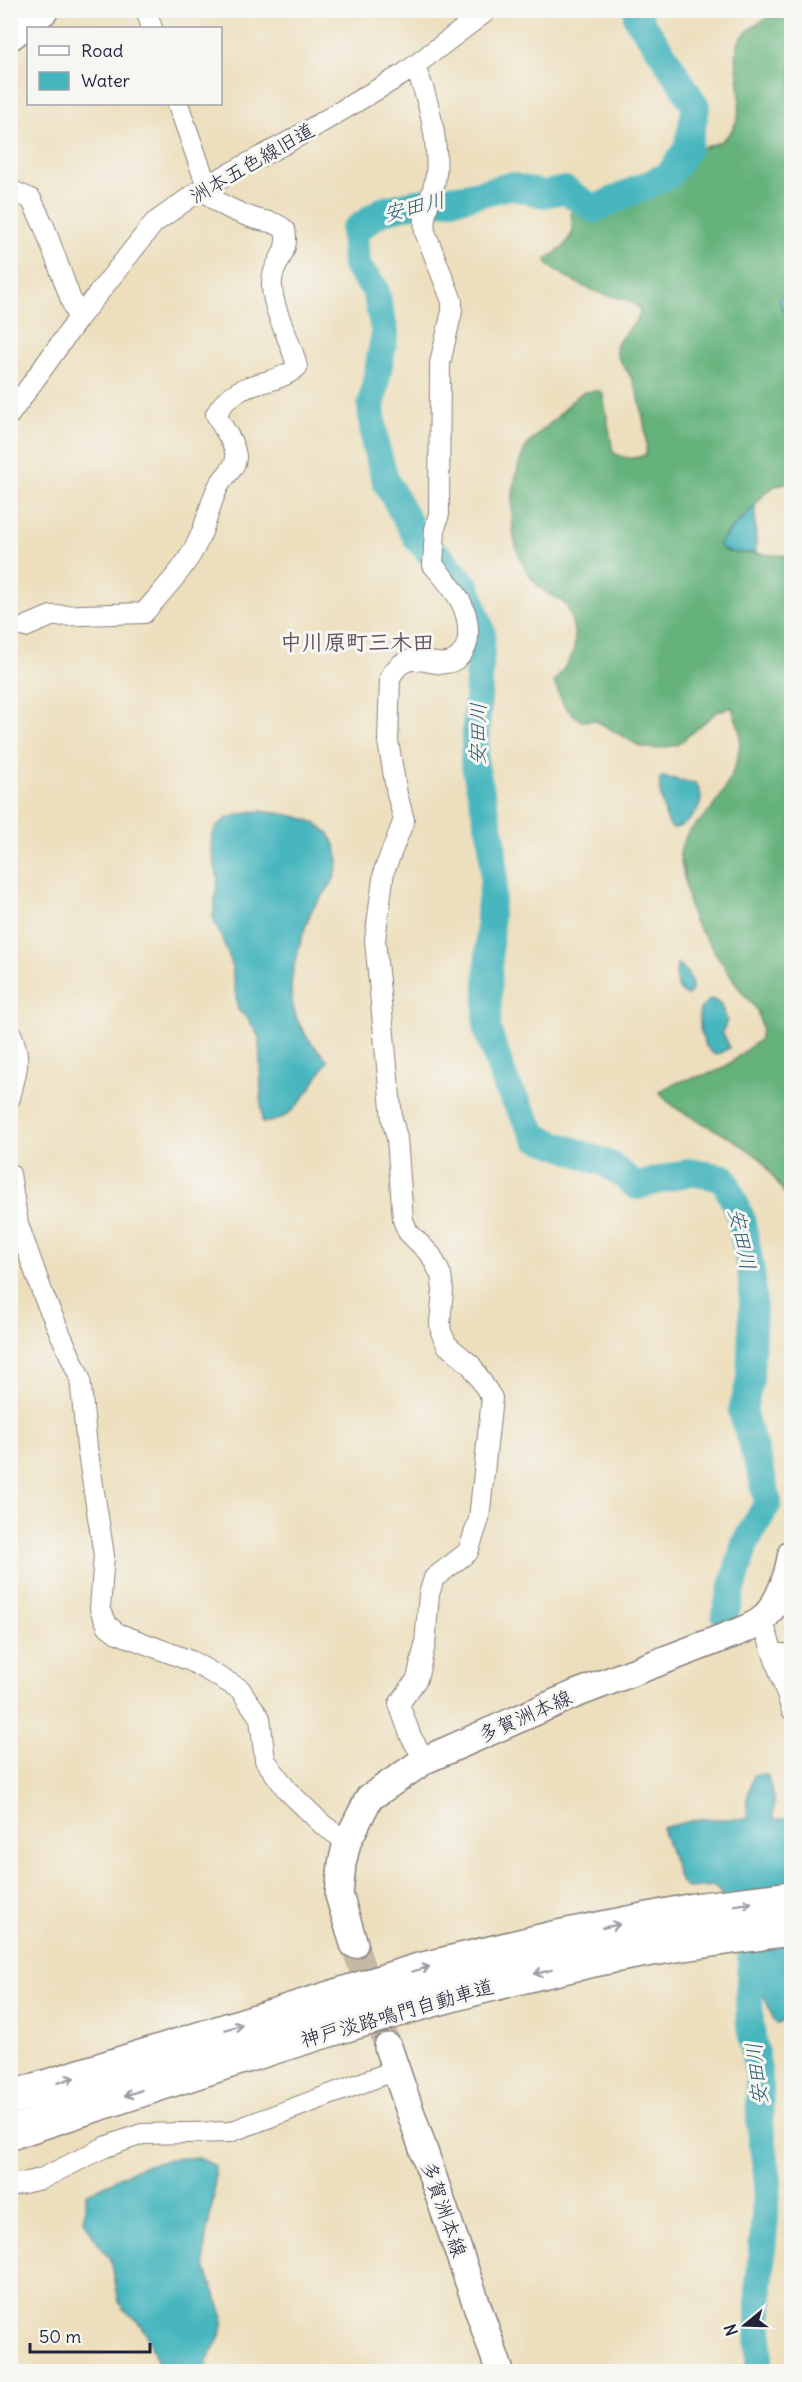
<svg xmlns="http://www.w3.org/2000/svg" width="802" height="2382" font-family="Delius,'Klee One',sans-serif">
<rect width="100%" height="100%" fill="#f6f6f2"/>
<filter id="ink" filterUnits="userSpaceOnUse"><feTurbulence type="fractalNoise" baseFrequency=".0167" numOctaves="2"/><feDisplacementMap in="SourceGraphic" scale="12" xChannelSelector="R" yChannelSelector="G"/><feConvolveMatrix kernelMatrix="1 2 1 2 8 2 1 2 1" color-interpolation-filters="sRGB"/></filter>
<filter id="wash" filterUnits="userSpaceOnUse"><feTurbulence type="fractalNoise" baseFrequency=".008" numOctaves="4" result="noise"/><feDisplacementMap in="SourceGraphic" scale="24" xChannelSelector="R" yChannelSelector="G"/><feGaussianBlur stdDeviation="1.35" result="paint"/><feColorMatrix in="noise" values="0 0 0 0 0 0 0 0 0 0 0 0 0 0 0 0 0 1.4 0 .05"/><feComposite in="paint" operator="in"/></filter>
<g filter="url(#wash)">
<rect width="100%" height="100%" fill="#eddfbd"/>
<!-- forest -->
<path fill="#65b27b" stroke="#446a5b" stroke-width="1.5" d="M 779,11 L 791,11 L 792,296 L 785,292 L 780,304 L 787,318 L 788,346 L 791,355 L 791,481 L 775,486 L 763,495 L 755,506 L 724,536 L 721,548 L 727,552 L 791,556 C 791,571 794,588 791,603 C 788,625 785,641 792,663 L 791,1203 L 761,1159 L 734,1140 L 679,1110 L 667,1101 L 660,1092 C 674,1080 699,1078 717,1071 C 733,1064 744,1050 759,1040 L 762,1028 L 757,1010 L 739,988 L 694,921 L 690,909 L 680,855 C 683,834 691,830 704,817 C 723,799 742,760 740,734 C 739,725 734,716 732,707 L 717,712 L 677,745 L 655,749 L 641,747 L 595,720 L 581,721 L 564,706 L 554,682 C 576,653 580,647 569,611 C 566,601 557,599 549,594 C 540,589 532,579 527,571 C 506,538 509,485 524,451 C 530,439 546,428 556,418 C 564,410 572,399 582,393 C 588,390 595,392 600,391 L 603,395 L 613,452 C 623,459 636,460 646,454 C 648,438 640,395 633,381 C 629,371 615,359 616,348 C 618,337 633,327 638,318 L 640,313 L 638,307 C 625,296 617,298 603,294 C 583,288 565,276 548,265 L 546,259 L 563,248 L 573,232 L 571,212 L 573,207 L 594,215 L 654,189 L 673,177 L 686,165 L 692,151 C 700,148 711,146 719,142 C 743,129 741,98 738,75 C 737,64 734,53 739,42 C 747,27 766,20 779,11 Z"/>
<!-- water -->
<path fill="#46b6be" stroke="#346c7c" stroke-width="1.5" d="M 786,292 L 791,296 L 791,355 L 788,346 L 787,318 L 779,299 Z
M 755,506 L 756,552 C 743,552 725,556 718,544 Z
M 663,777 L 695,783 C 710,801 693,823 673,829 C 665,823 658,788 660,778 Z
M 260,811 C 286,814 324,816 335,845 C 339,855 339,865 335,876 C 330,891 314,902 310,914 C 289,974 275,1012 328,1060 C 317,1078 300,1109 280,1119 C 275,1121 267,1122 262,1123 L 259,1037 L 248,1019 L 238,1010 L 231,961 L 213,917 L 218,879 L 211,846 L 212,835 L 217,826 L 226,819 L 249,812 Z
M 677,964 C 686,968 693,980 692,991 L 687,996 C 674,990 676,976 677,964 Z
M 711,999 L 720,1003 L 727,1020 L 722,1033 L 728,1043 L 729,1048 L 716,1055 C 701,1049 698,1024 700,1009 Z
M 767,1774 L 774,1799 L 773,1819 L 791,1819 L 791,1976 L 786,2013 L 783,2021 L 778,2024 L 775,2022 L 721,1894 L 715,1886 L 687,1888 L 681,1883 L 662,1828 L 699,1819 L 747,1819 L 747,1799 L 754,1775 Z
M 179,2158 L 199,2158 L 215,2166 C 215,2177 215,2188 213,2199 C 210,2221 203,2240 205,2263 C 207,2284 224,2304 223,2325 C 222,2342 206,2353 205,2371 L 161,2371 L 147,2334 L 134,2317 L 124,2311 L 119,2302 L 111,2259 L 100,2247 L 84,2220 L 86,2194 L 140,2167 Z"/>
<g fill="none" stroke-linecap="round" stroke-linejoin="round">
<!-- river -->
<path stroke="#46b6be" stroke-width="28" d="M 640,10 L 637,18 L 663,54 L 696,107 L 687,149 L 669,175 L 594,209 L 565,190 L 543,194 L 510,186 L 465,197 L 412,204 L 382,211 L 354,231 L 356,266 L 375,289 L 385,333 L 371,407 L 375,445 L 386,482 L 417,538 L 430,553 L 439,556 L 467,588 L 482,633 L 474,762 L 492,840 L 494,879 L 490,909 L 487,1029 L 506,1084 L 536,1137 L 608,1164 L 637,1186 L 690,1172 L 724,1178 L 741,1218 L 751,1271 L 753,1302 L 750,1380 L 742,1412 L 761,1472 L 768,1503 L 745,1543 L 725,1614
M 753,1929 L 749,1996 L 750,2025 L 759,2076 L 760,2123 L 768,2181 L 759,2285 L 759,2364 L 757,2372"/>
</g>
</g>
<g filter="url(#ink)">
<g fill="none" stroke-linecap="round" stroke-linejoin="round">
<!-- secondary-tunnel -->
<path stroke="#c4b9a3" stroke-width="27" stroke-dasharray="27 14" stroke-linecap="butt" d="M 354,1944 L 388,2047"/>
<defs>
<path id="minor" d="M 146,10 L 152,28
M 414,66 C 428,94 439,143 436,174 C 434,195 422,211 425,232 L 452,301 L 452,311 L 440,363 L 439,514 L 435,529 L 433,565 C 452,587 470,606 468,636 C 468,645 463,655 455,660 C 434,673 409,642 390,678 L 388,741 L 397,794 L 404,820 L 384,871 L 375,940 L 392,1119 L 397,1138 L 403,1220 L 408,1232 L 431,1255 L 441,1275 L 443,1290 L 440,1323 L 441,1332 L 447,1345 L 471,1365 L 492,1398 L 479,1519 L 468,1552 L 434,1578 L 429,1594 L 425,1645 L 417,1679 L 399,1704 L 411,1737 L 425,1760
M 10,190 L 31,199 L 44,226 L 78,319
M 10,414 L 78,319 L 154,223 L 206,186 L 290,141 L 405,73 L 488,10
M 25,627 L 51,616 L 144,613 C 163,590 187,567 199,539 C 207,522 210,503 218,487 C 223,476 237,468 236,456 C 234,440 222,428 216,414 C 238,376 273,389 297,367 C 291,339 274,315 272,287 C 270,263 291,255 285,230 C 276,221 265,222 253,218 C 239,213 220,206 210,195 L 178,104
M 10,1031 C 23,1061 16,1070 10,1098
M 10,1174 L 18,1224 L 44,1297 L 80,1378 L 87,1447 L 104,1555 L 100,1609 L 108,1626 L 117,1633 L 191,1661 L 240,1689 L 260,1718 L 265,1760 L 287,1790 L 323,1825 L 347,1842
M 762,1620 L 792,1710
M 773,1653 L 792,1655
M 10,2186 L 41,2179 L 105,2147 L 142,2134 L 230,2132 L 396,2070"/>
<path id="secondary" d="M 354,1944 L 339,1895 L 342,1864 L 347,1842 L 369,1798 L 425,1760 L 573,1695 L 743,1630 C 750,1627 759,1623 764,1618 C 780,1601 788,1576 792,1553
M 388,2047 L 500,2372"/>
<path id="primary" d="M 10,35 L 43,10"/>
<path id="motorway" d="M 10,2098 L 419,1970 L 553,1938 L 694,1910 L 792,1898
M 10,2133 C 193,2073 376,2010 563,1967 C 638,1949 715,1939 792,1929"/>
</defs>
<!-- minor casing -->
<use href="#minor" stroke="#88807c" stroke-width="22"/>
<!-- secondary casing -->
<use href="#secondary" stroke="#88807c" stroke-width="30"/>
<!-- primary casing -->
<use href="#primary" stroke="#88807c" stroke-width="33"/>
<!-- motorway casing -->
<use href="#motorway" stroke="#88807c" stroke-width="36"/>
<!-- minor -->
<use href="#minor" stroke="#fff" stroke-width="20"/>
<!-- secondary -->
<use href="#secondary" stroke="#fff" stroke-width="27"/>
<!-- primary -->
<use href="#primary" stroke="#fff" stroke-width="30"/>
<!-- motorway -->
<use href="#motorway" stroke="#fff" stroke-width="33"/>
</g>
<!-- one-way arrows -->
<defs><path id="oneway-shaft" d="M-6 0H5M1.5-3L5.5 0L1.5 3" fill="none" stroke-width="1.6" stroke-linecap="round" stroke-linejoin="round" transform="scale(1.5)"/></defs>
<g stroke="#9c9ca7">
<use href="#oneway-shaft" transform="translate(743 1904) rotate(-7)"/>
<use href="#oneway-shaft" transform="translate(611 1926) rotate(-11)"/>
<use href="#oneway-shaft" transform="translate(421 1969) rotate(-15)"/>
<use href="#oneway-shaft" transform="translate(543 1972) rotate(166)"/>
<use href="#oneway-shaft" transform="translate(234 2027) rotate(-17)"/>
<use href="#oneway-shaft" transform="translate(66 2080) rotate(-18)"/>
<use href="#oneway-shaft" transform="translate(133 2093) rotate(162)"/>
</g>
</g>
<g text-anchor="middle" stroke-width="6" stroke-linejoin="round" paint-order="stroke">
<!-- street labels -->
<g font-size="20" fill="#22223b" stroke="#f6f6f2">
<text transform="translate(252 163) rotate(-30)" y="7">洲本五色線旧道</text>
<text transform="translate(525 1716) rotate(-24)" y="7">多賀洲本線</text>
<text transform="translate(397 2013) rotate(-16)" y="7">神戸淡路鳴門自動車道</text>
<text transform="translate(444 2209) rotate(71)" y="7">多賀洲本線</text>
</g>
<!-- water labels -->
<g font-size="21" font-style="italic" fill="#305d6f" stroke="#f6f6f2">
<text transform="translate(414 207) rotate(-14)" y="7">安田川</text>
<text transform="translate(478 734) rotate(-89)" y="7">安田川</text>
<text transform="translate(742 1239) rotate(78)" y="7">安田川</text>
<text transform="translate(757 2074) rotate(-96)" y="7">安田川</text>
</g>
<!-- quarter labels -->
<g font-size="22" font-weight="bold" fill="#61515b" stroke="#f6f6f2">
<text x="357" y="650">中川原町三木田</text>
</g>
</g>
<!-- margin -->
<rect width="802" height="2382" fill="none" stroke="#f6f6f2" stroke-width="36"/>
<!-- legend -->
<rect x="27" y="27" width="195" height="78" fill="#f6f6f2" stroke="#a1a1a9" stroke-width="1.5"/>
<rect x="39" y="46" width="30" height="9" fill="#ffffff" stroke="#a1a1a9" stroke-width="1.5"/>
<text x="81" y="57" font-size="18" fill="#22223b">Road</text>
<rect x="39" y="72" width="30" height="18" fill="#46b6be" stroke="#a1a1a9" stroke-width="1.5"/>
<text x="81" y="87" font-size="18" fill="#22223b">Water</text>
<!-- north arrow -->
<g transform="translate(745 2325) rotate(251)" stroke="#f6f6f2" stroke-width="4.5" paint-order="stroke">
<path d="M0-4.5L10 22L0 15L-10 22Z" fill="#22223b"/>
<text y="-9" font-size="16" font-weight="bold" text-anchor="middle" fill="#22223b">N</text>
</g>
<!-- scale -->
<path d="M30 2343v9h120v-9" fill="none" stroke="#22223b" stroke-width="3"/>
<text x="39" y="2343" font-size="18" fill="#22223b" stroke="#f6f6f2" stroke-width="4.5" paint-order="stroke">50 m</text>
</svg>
